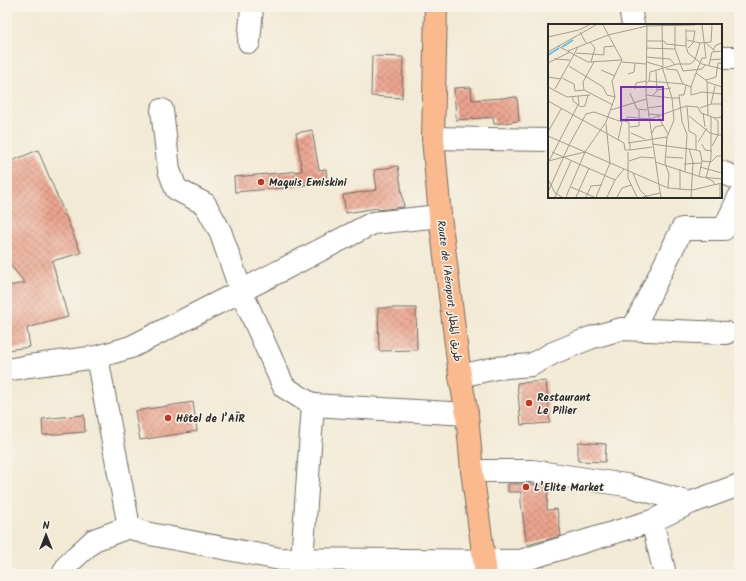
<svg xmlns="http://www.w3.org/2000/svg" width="746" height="581" font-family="Kalam,'Playpen Sans Arabic',sans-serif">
<defs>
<pattern id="building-cross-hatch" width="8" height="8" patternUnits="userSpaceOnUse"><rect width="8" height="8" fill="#eba48f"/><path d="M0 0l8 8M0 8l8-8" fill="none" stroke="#bf8675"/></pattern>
</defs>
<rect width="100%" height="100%" fill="#f7f3e8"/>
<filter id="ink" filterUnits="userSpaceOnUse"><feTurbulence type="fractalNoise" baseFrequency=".025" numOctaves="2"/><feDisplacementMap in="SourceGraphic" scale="8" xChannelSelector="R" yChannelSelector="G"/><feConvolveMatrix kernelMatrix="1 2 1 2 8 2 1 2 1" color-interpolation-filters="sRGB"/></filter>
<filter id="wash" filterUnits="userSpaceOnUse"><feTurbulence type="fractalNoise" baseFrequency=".012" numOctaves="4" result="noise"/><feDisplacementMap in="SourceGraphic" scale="16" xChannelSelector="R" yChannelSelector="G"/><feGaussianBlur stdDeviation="0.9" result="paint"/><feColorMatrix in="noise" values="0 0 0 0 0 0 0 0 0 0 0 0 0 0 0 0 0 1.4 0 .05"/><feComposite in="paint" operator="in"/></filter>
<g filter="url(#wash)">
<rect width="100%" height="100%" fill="#f2ead5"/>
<g id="blocks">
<!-- building -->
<path fill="url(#building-cross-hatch)" d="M 372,56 L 403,57 L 402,98 L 371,96 Z
M 471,87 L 472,100 L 517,97 L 519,121 L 494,124 L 493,117 L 456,120 L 454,88 Z
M 312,130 L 319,170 L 326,169 L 327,181 L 285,188 L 235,192 L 234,177 L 302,171 L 296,133 Z
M 38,150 L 81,253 L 52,261 L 68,317 L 27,328 L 30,347 L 7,350 L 7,286 L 25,283 L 7,261 L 7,163 Z
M 398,166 L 404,207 L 378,210 L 377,208 L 346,213 L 343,195 L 377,190 L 374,170 Z
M 378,308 L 416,308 L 417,350 L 379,351 Z
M 546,381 L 550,423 L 521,425 L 517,383 Z
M 193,402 L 197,431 L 140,440 L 135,411 Z
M 84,415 L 85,432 L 43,435 L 42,419 Z
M 578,442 L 606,444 L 605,462 L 578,461 Z
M 508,484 L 531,484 L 548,486 L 547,510 L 557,509 L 561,536 L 527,545 L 521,503 L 521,492 L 508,492 Z"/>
</g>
</g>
<g filter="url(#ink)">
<use href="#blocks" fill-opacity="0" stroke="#716e66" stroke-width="1"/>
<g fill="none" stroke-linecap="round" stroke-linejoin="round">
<defs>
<path id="minor" d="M 630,7 L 633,25
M 249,42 L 252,7
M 721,58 L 739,58
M 162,110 L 169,170 L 176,189 L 205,204 L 220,231 L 241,291 L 284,387 L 313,405 L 467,414
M 433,138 L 549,140
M 721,172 L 739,179
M 633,329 L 682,229 L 724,229 L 739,197
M 97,357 L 129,527
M 7,370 L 29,366 L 97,357 L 131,347 L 241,291 L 373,223 L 440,216
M 460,376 L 496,368 L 531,365 L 553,353 L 590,338 L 621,329 L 726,333
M 472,471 L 532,471 L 626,485 L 690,503
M 652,521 L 665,574
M 63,574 L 69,563 L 94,540 L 129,527 L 145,533 L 280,559 L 520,561 L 652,521 L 690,503 L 739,485
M 303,574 L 302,560 L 313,405"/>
<path id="major" d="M 436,7 L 433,138 L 440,216 L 460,376 L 467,414 L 472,471 L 486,574"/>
</defs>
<!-- minor casing -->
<use href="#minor" stroke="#716e66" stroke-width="24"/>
<!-- major casing -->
<use href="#major" stroke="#716e66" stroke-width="24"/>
<!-- minor -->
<use href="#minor" stroke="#fff" stroke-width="22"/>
<!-- major -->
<use href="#major" stroke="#fbba8d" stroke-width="22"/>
</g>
</g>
<!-- markers -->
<g fill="#c8321e" stroke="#f7f3e8" stroke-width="1.5">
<circle cx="261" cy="182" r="4"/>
<circle cx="529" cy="403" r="4"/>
<circle cx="168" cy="418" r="4"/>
<circle cx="526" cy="487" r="4"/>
</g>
<g text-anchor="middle" stroke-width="3" stroke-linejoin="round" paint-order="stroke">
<!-- poi labels -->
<g font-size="11" font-weight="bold" fill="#2b2b2b" stroke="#f7f3e8" text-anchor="start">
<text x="269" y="186">Maquis Emiskini</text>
<text x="537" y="401">Restaurant<tspan x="537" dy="13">Le Pilier</tspan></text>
<text x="176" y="422">Hôtel de l’AÏR</text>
<text x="534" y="491">L’Elite Market</text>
</g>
<!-- street labels -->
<g font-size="11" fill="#2b2b2b" stroke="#f7f3e8">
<text transform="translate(450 291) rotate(83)" y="4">Route de l'Aéroport طريق المطار</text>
</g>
</g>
<!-- overview -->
<g transform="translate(548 24)">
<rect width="174" height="174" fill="#f2ead5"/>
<path fill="none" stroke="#66bbe3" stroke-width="2" d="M 14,23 L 25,16M 0,31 L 11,24"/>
<path fill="none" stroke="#a29e91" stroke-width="1" d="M 99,1 L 98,71 L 111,161M 114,1 L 115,46 L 124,74 L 132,74M 127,1 L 127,25 L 135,47 L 154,45 L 157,41M 154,1 L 158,34 L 154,34 L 148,49 L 159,57 L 160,91M 138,5 L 138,22M 138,7 L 147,7 L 145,19 L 140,24M 32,8 L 38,19M 0,13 L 31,6 L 41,1M 139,16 L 152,19M 99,17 L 116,17 L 118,20 L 138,22 L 140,29 L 154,40 L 174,45M 42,18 L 47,24 L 43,38M 157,18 L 167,27M 10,22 L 40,38 L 74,36M 98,24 L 127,25M 165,26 L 168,21 L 174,19M 20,27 L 60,11 L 99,2 L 147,1M 0,28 L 48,1M 28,29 L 56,31M 56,31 L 56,23 L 66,22M 98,33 L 122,35 L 127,41M 6,35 L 22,36M 162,36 L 174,35M 74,38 L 98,40M 99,38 L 115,43M 0,39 L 22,28M 161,41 L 164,28 L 174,27M 21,42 L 55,63 L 59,71 L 67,73M 118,45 L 129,46 L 135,60 L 138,61 L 136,71 L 131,71 L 132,80M 53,46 L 67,52M 80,50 L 86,48 L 87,39M 0,53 L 13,55M 14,54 L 26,60 L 27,67 L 36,66 L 65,81M 158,56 L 168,53 L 170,39 L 174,39M 101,57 L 135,60M 159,58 L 174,63M 98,59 L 101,57 L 102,48 L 129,40 L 142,40 L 147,36 L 152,19 L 163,18 L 164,1M 138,61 L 143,63 L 143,71 L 154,68 L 174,70M 0,63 L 19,73 L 42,71M 143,63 L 148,49M 7,65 L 30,23M 87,65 L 88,59 L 98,57M 36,66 L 35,58 L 46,38M 109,66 L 123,64M 82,69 L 89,85 L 99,86M 98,71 L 124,74M 105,71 L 109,67 L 108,47M 25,72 L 25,77 L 33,83 L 37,82 L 40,71M 0,77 L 76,119 L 77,126 L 82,126 L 82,119M 132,80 L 134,98 L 139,110 L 137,147M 163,80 L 167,62M 139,82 L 141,107 L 148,111 L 148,126 L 152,127 L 154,137M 99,84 L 114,82M 152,84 L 163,80 L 174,80M 63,86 L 98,75M 155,89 L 157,103M 100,90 L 112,91M 110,92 L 120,110M 141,92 L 162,109 L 170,111 L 170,97 L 166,94M 163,92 L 163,134 L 158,154 L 165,157 L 167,161M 76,97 L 81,98 L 81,119M 82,103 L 91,102 L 91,86M 0,108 L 13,85M 83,109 L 97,115M 104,109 L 107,103 L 115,101M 0,112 L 120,164 L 144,166 L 174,159M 119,113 L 117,139 L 121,150 L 120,164M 70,116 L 74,98M 150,118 L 159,104M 80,119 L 119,113 L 126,96 L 124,74M 104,120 L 148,126M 154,120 L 157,126 L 164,127M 164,122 L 170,111 L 174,111M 141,125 L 145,138 L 143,173M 82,126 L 104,123M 4,128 L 67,156M 80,128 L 80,154 L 89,173M 118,133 L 135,134M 0,137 L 37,128M 1,137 L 31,79 L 30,72M 81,137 L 93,133 L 106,134M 107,138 L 153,153 L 174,155M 136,140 L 153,139M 152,143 L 174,149M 85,149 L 92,166 L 99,173M 151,152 L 154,137 L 163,138 L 169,132 L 174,132M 0,155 L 7,169 L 14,173M 172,160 L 172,173M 111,161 L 113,173M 23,163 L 46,173M 132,166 L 132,145M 0,168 L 21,121 L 38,90 L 46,88 L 74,98 L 80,93 L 102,95 L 138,82 L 150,83 L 153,89 L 167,94 L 174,93M 7,173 L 23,137M 18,173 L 37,128 L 58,98 L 67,73 L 64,57 L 74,36 L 55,1M 28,173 L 41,144M 38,173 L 43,162 L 54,161M 48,173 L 62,139 L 58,100M 59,173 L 67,156 L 76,145M 69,173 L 74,164 L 83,161M 95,173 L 112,169"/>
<path fill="#7b2cbf" fill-opacity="0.15" stroke="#7b2cbf" stroke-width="2" d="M 73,63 L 115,63 L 115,96 L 73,96 Z"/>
<rect width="174" height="174" fill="none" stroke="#2b2b2b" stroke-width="2"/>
</g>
<!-- margin -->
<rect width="746" height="581" fill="none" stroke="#f7f3e8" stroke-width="24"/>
<!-- north arrow -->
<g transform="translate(46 535)" stroke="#f7f3e8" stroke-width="3" paint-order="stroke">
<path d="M0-3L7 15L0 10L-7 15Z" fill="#2b2b2b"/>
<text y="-6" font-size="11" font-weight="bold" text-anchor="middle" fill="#2b2b2b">N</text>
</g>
</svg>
